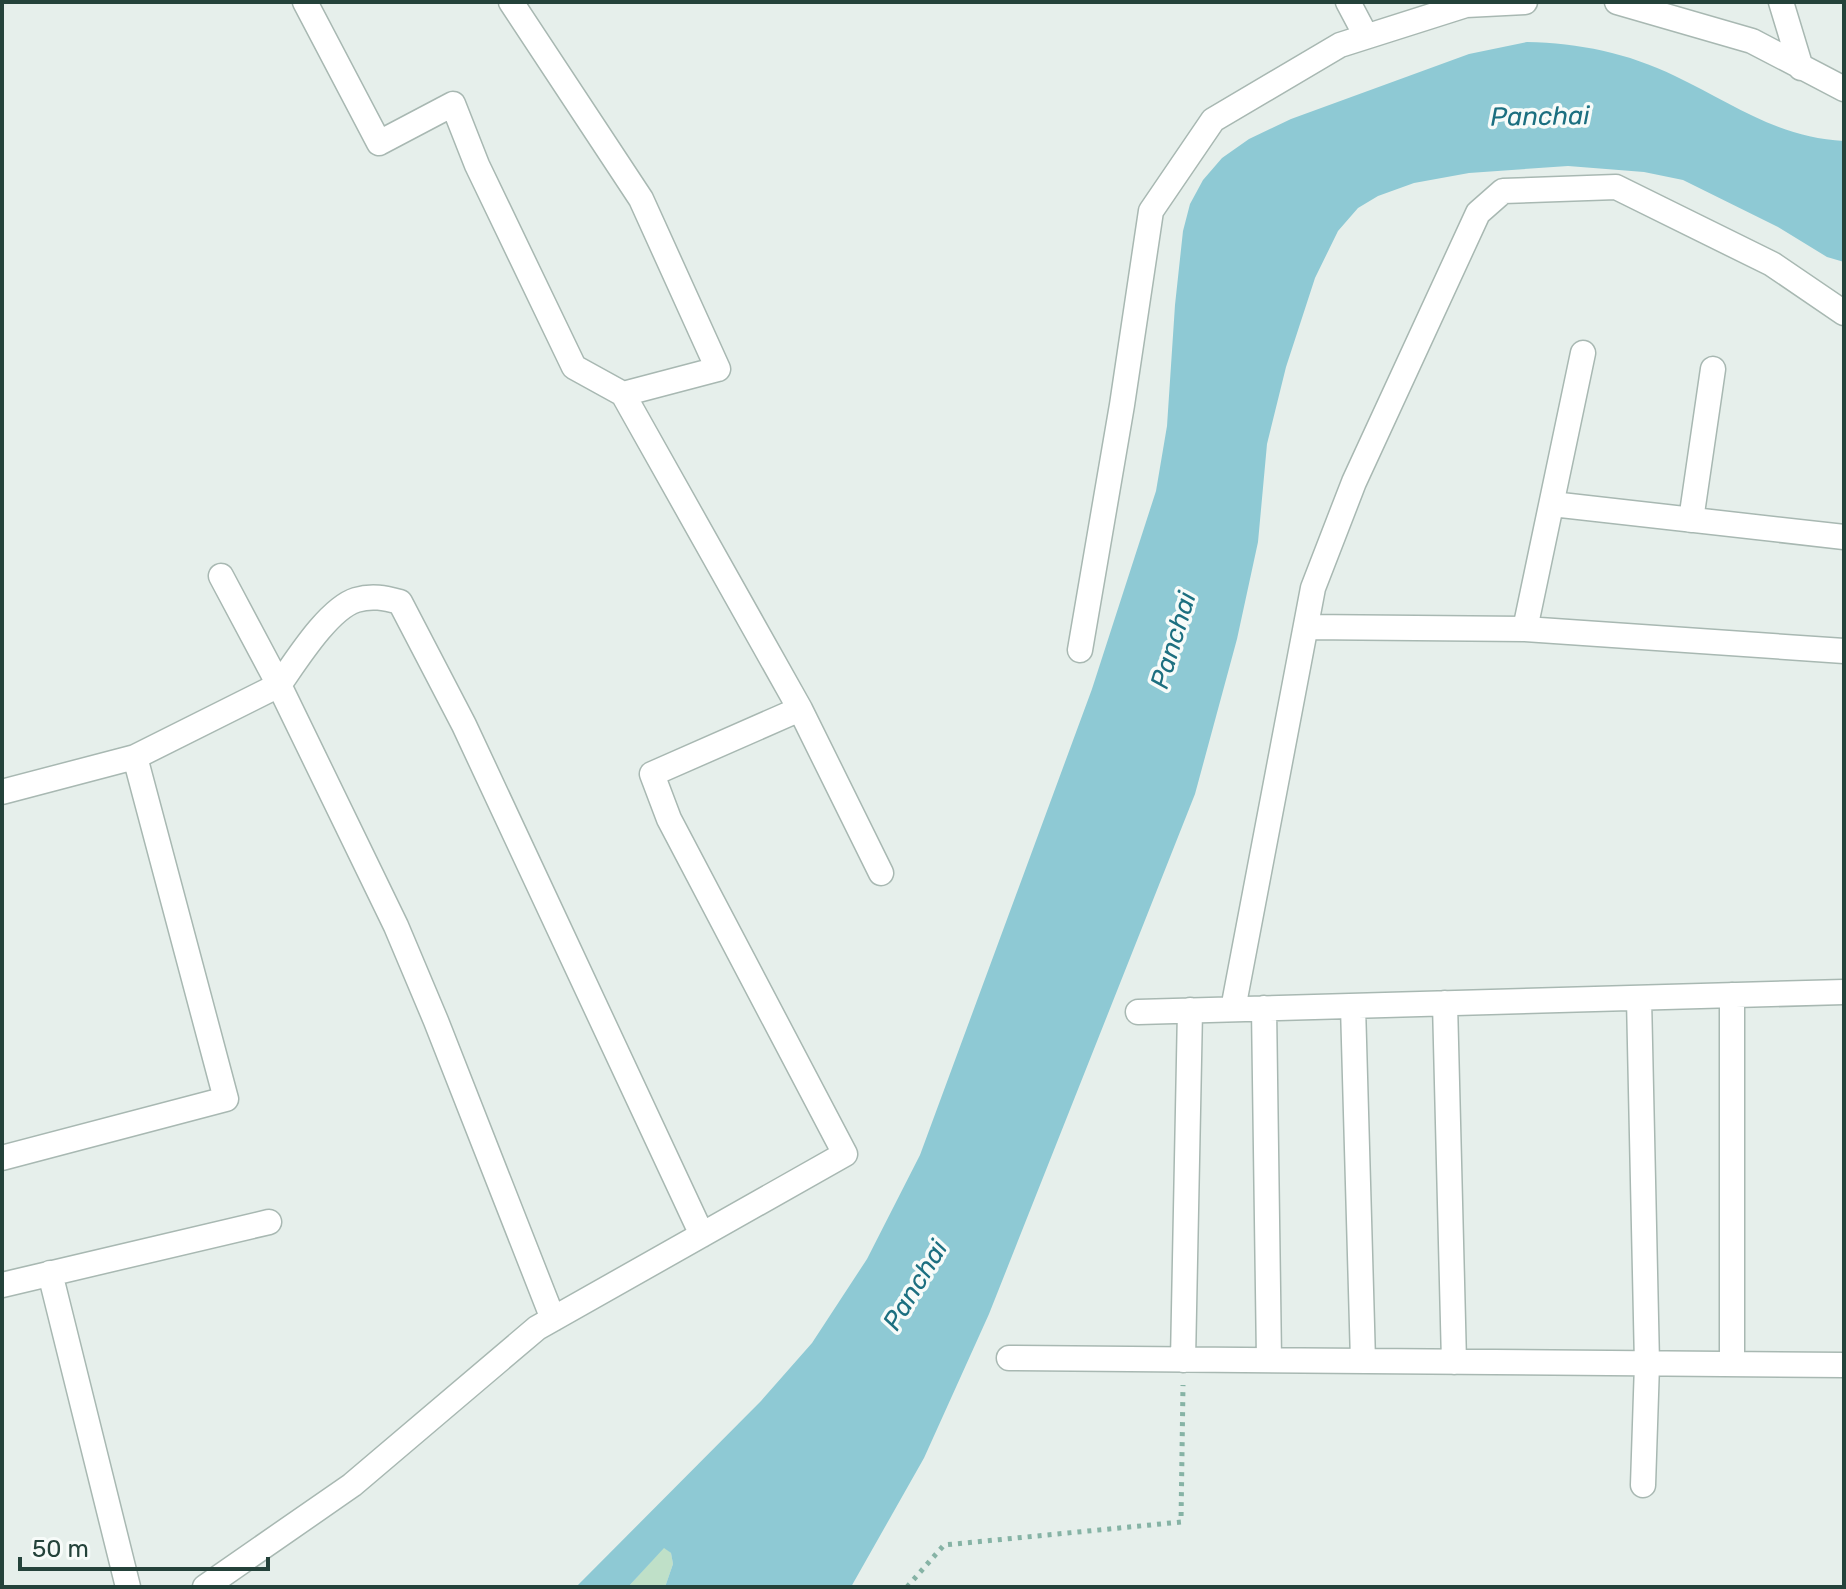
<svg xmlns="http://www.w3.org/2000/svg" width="1846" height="1589" font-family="Rubik,sans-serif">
<rect width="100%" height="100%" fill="#e6efeb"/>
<!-- green -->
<path fill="#bfe0c8" d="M 664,1547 L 671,1553 L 673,1564 L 665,1587 L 628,1587 Z"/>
<!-- water -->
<path fill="#8ec9d4" d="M 1527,42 C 1579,43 1628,53 1675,76 C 1732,103 1778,138 1844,141 L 1844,262 L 1827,257 L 1778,227 L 1683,180 L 1644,172 L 1568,166 L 1469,173 L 1414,183 L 1378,196 L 1358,208 L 1338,231 L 1315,278 L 1286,367 L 1267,444 L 1258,542 L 1237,639 L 1195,794 L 989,1314 L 924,1458 L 851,1587 L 665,1587 L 673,1564 L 671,1553 L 664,1548 L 628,1587 L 576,1587 L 761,1401 L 812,1343 L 867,1259 L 920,1155 L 1092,689 L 1156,491 L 1167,426 L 1175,305 L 1183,231 L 1190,204 L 1203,180 L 1222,158 L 1249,139 L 1291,119 L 1469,54 Z"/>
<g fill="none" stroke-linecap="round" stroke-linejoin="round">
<defs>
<path id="minor" d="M 305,2 L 379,143 L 453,104 L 477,165 L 574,367 L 623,394
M 511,2 L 641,199 L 718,369 L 623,394 L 800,709 L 881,873
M 1348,2 L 1366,36
M 1617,2 L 1752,41 L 1844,89
M 1781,2 L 1801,68
M 1552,504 L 1844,537
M 1691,520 L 1713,369
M 1306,627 L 1525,629 L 1844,651
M 1525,629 L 1583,353
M 1080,650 L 1122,405 L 1151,211 L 1213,120 L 1340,45 L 1466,5 L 1525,2
M 135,757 L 279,685 L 221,576
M 2,792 L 135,757 L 226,1099 L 2,1158
M 1732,995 L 1732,1364
M 1639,998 L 1647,1364 L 1643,1485
M 1445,1003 L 1454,1362
M 1353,1006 L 1363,1361
M 1264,1008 L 1269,1360
M 1233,1009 L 1313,588 L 1354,482 L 1478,213 L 1503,191 L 1616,187 L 1772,264 L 1844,313
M 1138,1012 L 1844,992
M 50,1273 L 128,1587
M 2,1285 L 269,1222
M 553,1319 L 436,1021 L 396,926 L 279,685 C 296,661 328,609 356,600 C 372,595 385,598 400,602 L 464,725 L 702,1235
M 1009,1358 L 1844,1365
M 1183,1360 L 1190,1010
M 205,1587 L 352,1485 L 537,1328 L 845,1154 L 669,819 L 652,774 L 800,709"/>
</defs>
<!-- minor casing -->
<use href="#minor" stroke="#a8b8b2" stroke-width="27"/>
<!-- path -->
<path stroke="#86b3a5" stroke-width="5" stroke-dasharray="4 6" stroke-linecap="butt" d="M 907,1587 L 944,1545 L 1181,1522 L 1183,1385"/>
<!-- minor -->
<use href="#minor" stroke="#fff" stroke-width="24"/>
</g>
<g text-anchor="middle" stroke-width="7" stroke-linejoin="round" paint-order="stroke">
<!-- water labels -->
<g font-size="26" font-style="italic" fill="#1c6f80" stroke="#f7fbf9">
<text transform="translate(1540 116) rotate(-1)" y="9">Panchai</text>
<text transform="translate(1173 640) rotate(-73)" y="9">Panchai</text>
<text transform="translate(915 1285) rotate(-59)" y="9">Panchai</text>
</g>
</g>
<!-- border -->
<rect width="1846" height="1589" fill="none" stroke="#24423a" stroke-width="8"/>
<!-- scale -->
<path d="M20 1557v12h248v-12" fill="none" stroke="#24423a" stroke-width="4"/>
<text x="32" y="1557" font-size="24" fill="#24423a" stroke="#f7fbf9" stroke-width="6" paint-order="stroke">50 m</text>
</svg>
